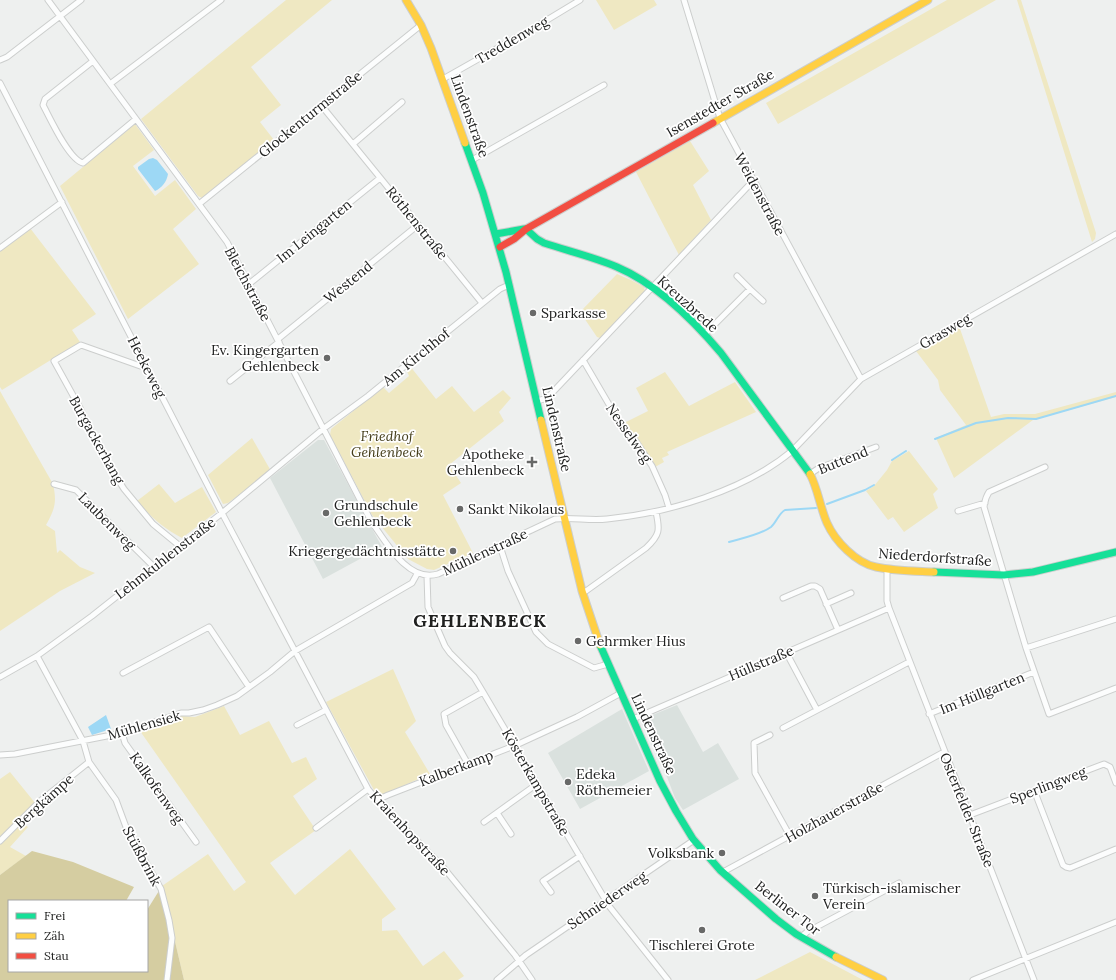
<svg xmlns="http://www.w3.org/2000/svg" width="1116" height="980" font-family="Lora,serif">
<rect width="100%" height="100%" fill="#eef0ef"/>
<!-- built -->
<path fill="#dae1de" d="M 318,440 L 324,440 L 382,547 L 323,579 L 270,478 Z
M 677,705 L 703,752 L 718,743 L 739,779 L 683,810 L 675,798 L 667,777 L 640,720 Z
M 622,709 L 649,771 L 580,809 L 548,753 Z"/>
<!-- green -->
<path fill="#efe8c2" d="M 286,0 L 332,0 L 251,67 L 281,105 L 260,122 L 274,140 L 202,198 L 198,196 L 141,119 Z
M 596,0 L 654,0 L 657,5 L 614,30 Z
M 947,0 L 996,0 L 778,124 L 766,103 Z
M 1017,0 L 1021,0 L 1096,233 L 1095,239 L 1092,242 Z
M 135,124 L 154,150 L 133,166 L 155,196 L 175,180 L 196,209 L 173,229 L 199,264 L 128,319 L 60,186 Z
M 690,141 L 709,171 L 693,185 L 711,220 L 679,255 L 636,172 Z
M 30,228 L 96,314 L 72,330 L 80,342 L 2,390 L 0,387 L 0,251 Z
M 617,274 L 631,280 L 644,287 L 645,291 L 600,338 L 597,337 L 580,312 Z
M 959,326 L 991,417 L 1004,414 L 1035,414 L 1116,392 L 1116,397 L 1033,420 L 954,478 L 936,438 L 966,425 L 940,390 L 938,380 L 916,351 Z
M 410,366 L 436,399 L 452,386 L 474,412 L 503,390 L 511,398 L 499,412 L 504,421 L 449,465 L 461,483 L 443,495 L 473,553 L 434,570 L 427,569 L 408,559 L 372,515 L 330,435 L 331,429 L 383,387 L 389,393 L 409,376 L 406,369 Z
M 665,372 L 689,406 L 735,382 L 756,412 L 667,452 L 669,455 L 662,458 L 664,462 L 655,467 L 637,438 L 624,423 L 648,411 L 636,388 Z
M 0,391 L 53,484 C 57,502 55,509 46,525 L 55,531 L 57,553 L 60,550 L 80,567 L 95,573 L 60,591 L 0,631 Z
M 252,438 L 271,471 L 228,503 L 223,504 L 208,475 Z
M 909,451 L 938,489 L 933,494 L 938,508 L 904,532 L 893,517 L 888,520 L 866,491 L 874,486 L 887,470 L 892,461 Z
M 159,484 L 175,503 L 202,487 L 216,512 L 182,538 C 163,528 151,517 137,501 Z
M 393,669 L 416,721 L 405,732 L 430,774 L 382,795 L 375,792 L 326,702 Z
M 224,706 L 240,735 L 269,721 L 292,763 L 306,757 L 317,779 L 293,796 L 316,830 L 270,863 L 295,895 L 350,849 L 396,909 L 382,919 L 382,931 L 397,930 L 423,966 L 444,951 L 464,976 L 458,980 L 184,980 L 162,886 L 208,854 L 234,891 L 246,882 L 140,731 L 181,716 L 195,717 Z
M 10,772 L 40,809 L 22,823 L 28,827 L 10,847 L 26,856 L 0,875 L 0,779 Z
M 810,952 L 863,980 L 755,980 Z"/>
<!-- forest -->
<path fill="#d5cda1" d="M 32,851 L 73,862 L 134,887 L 126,901 L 9,901 L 9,971 L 147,971 L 147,910 L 162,886 L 184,980 L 0,980 L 0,875 Z"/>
<!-- water -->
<path fill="#9dd8f5" d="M 153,158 L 157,160 L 168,174 C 167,181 162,188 155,191 L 138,169 L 138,167 L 149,159 Z
M 106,715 L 111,729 L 92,735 L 88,727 Z"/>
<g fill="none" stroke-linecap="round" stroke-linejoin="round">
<!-- stream -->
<path stroke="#9dd8f5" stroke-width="2" d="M 935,439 L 976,423 L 1008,418 L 1036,419 L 1116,396
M 892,460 L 906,451
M 827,504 L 865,490 L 874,485
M 729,542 C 743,538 760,535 771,527 C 777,522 778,514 785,510 L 816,508"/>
<defs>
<path id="street" d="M 48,0 L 227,242 L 371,521 C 386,542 408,583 438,574 L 555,519 C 572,517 590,521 607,519 C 668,513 744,491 792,451 L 861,379 L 1116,234
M 684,0 L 720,118 L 861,379
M 0,60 L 7,57 L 81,0
M 93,61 L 45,99 L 43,105 C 50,118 69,160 83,163 L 136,119
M 443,79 L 542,23 L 580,0
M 0,83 L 222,513 L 368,789 L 377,800 L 443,867 L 515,955 L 532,980
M 110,84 L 221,0
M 321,105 L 482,303
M 353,144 L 402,102
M 472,160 L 604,85
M 199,204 L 421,25
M 0,248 L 62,202
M 249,284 L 380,178
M 750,289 L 763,301
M 705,334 L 750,289 L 737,276
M 278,339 L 418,225
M 583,360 L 621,425 L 635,440 L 652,466 L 665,495 L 669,508
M 146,365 L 143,367 L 81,345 L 54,361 L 80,408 L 103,456 L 124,489 L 153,524 L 181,547
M 230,381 L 279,342
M 537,401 L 544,399 L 551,394 L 753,181
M 1045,467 L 989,492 C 985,498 985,501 984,507 L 1026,648 L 1049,714 L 1116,688
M 810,474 L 819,468 L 876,447
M 54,484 L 76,490 L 154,567
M 958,511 L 985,503
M 500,546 L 508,571 L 536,632 L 548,644 L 594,668 L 608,664
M 887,569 L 887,601 L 889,608 L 1034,980
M 427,576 L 428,607 L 445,646 L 450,653 L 474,677 L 483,692 L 609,906 L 668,980
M 582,591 L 586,591 L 646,548 C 660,535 660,530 656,512
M 783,598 L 811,586 L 815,586 L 820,589 L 838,630
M 826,604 L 851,593
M 1026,648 L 1116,619
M 786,652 L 817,710
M 37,656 L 83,741 L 89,762 L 116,800 L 126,827 L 161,889 L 169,920 L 172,938 L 167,980
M 123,673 L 209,627 L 249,687
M 0,677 L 37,656 L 92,616 L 222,513 L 323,429 L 368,396 L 500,289 L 509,285
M 929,714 L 1034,672
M 633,719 L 889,608
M 297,725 L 326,710
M 783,728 L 909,662
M 122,733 L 125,743 L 196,842
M 770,735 L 754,743 L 755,773 L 790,836
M 0,755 L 15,754 L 122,733 L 181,713 L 189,713 L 203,710 L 217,705 L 237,696 L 270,672 L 295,651 L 412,583 L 417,574
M 468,764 L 446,725 L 444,714 L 483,692
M 1034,790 L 1063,865 L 1066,867 L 1070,868 L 1116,849
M 377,800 L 388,795 L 514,746 L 577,717 L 621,693
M 497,813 L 511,834
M 970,815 L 1104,764 L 1110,767 L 1116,783
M 484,822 L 537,784
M 316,828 L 368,789
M 0,841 L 39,802 L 89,762
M 723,872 L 944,752
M 551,892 L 543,881 L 580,856
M 801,937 L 807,932 L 899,883
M 497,980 L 526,955 L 694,840
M 973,980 L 1116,922"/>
<path id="fast" d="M 465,143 L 483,193 L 506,272 L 541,420
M 526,229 L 537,239 L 544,243 C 568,251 594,257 617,267 C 657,284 694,321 721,353 L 810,474
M 496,234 L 524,229
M 934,572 L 1004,575 L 1033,572 L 1116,552
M 600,645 L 660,781 L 676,811 L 693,839 L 720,870 L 776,919 L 796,934 L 836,957"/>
<path id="slow" d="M 406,0 L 421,25 L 431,48 L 465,143
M 713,123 L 928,0
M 541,420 L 582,591 L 600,645
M 810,474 C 818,489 820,507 827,523 C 835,541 856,563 876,567 C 895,571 915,571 934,572
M 836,957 L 883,980"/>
<path id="jam" d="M 500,247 L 514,239 L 526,229 L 713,123"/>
</defs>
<!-- street casing -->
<use href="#street" stroke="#cccecd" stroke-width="7"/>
<!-- fast casing -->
<use href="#fast" stroke="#cccecd" stroke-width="9"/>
<!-- slow casing -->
<use href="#slow" stroke="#cccecd" stroke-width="9"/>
<!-- jam casing -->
<use href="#jam" stroke="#cccecd" stroke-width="9"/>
<!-- street -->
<use href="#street" stroke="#fcfdfd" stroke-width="5"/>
<!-- fast -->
<use href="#fast" stroke="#16e098" stroke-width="7"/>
<!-- slow -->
<use href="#slow" stroke="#ffcf43" stroke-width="7"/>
<!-- jam -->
<use href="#jam" stroke="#f24e42" stroke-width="7"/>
</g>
<!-- markers -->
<g fill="#686968" stroke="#fff" stroke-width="1.5">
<circle cx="533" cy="313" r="4"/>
<circle cx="327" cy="358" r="4"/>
<path d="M530 456h4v4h4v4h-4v4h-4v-4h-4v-4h4z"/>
<circle cx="460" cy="509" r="4"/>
<circle cx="326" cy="513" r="4"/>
<circle cx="453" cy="551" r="4"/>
<circle cx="578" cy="641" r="4"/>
<circle cx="568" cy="782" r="4"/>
<circle cx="722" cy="853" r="4"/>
<circle cx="815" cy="896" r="4"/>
<circle cx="702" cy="930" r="4"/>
</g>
<g text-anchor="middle" stroke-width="3.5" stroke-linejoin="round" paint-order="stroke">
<!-- street labels -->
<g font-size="14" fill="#202120" stroke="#fff">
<text transform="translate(512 40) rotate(-30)" y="5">Treddenweg</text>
<text transform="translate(720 103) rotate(-30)" y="5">Isenstedter Straße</text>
<text transform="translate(310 114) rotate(-39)" y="5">Glockenturmstraße</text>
<text transform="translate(470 116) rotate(70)" y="5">Lindenstraße</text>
<text transform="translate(760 194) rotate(62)" y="5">Weidenstraße</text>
<text transform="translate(417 223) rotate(51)" y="5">Röthenstraße</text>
<text transform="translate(314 231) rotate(-39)" y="5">Im Leingarten</text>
<text transform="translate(348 282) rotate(-39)" y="5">Westend</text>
<text transform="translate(248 284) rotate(62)" y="5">Bleichstraße</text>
<text transform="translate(688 304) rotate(42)" y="5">Kreuzbrede</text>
<text transform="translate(945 331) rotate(-30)" y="5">Grasweg</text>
<text transform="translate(416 357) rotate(-39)" y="5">Am Kirchhof</text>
<text transform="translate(147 367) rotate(63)" y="5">Heekeweg</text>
<text transform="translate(557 429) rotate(77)" y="5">Lindenstraße</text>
<text transform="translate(629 433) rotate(55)" y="5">Nesselweg</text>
<text transform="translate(97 440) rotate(61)" y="5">Burgackerhang</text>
<text transform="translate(843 460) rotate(-22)" y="5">Buttend</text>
<text transform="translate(107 521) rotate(45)" y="5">Laubenweg</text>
<text transform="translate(485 552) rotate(-25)" y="5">Mühlenstraße</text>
<text transform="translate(935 557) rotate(4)" y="5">Niederdorfstraße</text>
<text transform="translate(165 558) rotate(-38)" y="5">Lehmkuhlenstraße</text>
<text transform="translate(761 663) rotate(-23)" y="5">Hüllstraße</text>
<text transform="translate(982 693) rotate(-22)" y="5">Im Hüllgarten</text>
<text transform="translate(144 725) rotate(-16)" y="5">Mühlensiek</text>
<text transform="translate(654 734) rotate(65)" y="5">Lindenstraße</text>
<text transform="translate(456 768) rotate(-21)" y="5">Kalberkamp</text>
<text transform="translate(536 782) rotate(60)" y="5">Kösterkampstraße</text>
<text transform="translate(1048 785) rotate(-21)" y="5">Sperlingweg</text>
<text transform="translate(157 788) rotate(55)" y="5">Kalkofenweg</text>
<text transform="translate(44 801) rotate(-42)" y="5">Bergkämpe</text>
<text transform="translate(967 810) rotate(68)" y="5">Osterfelder Straße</text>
<text transform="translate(834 812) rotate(-29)" y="5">Holzhauerstraße</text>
<text transform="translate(410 833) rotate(47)" y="5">Kraienhopstraße</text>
<text transform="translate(142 856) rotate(62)" y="5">Stüßbrink</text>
<text transform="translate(607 900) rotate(-34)" y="5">Schniederweg</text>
<text transform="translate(788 908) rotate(38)" y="5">Berliner Tor</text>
</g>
<!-- poi labels -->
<g font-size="14" fill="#202120" stroke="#fff" text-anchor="start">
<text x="541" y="318">Sparkasse</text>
<text x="319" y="355" text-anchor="end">Ev. Kingergarten<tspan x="319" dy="16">Gehlenbeck</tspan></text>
<text x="524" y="459" text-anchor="end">Apotheke<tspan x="524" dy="16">Gehlenbeck</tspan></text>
<text x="334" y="510">Grundschule<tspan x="334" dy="16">Gehlenbeck</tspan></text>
<text x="468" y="514">Sankt Nikolaus</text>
<text x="445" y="556" text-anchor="end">Kriegergedächtnisstätte</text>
<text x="586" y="646">Gehrmker Hius</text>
<text x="576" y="779">Edeka<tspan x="576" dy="16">Röthemeier</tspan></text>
<text x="714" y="858" text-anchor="end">Volksbank</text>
<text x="823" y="893">Türkisch-islamischer<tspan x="823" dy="16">Verein</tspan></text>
<text x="702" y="950" text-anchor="middle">Tischlerei Grote</text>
</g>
<!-- park labels -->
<g font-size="14" font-style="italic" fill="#443d1a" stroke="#fff">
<text x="387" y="441">Friedhof<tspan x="387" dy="16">Gehlenbeck</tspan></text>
</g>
<!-- district labels -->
<g font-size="18" font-weight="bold" letter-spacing="1" fill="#202120" stroke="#fff">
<text x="480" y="627">GEHLENBECK</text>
</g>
</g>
<!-- legend -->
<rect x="8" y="900" width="140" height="72" fill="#ffffff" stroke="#a6a6a6"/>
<rect x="16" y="913" width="20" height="6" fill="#16e098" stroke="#a6a6a6"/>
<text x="44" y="920" font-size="12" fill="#202120">Frei</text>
<rect x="16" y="933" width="20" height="6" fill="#ffcf43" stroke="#a6a6a6"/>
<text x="44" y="940" font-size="12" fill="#202120">Zäh</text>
<rect x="16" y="953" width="20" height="6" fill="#f24e42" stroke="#a6a6a6"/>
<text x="44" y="960" font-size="12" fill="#202120">Stau</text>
</svg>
